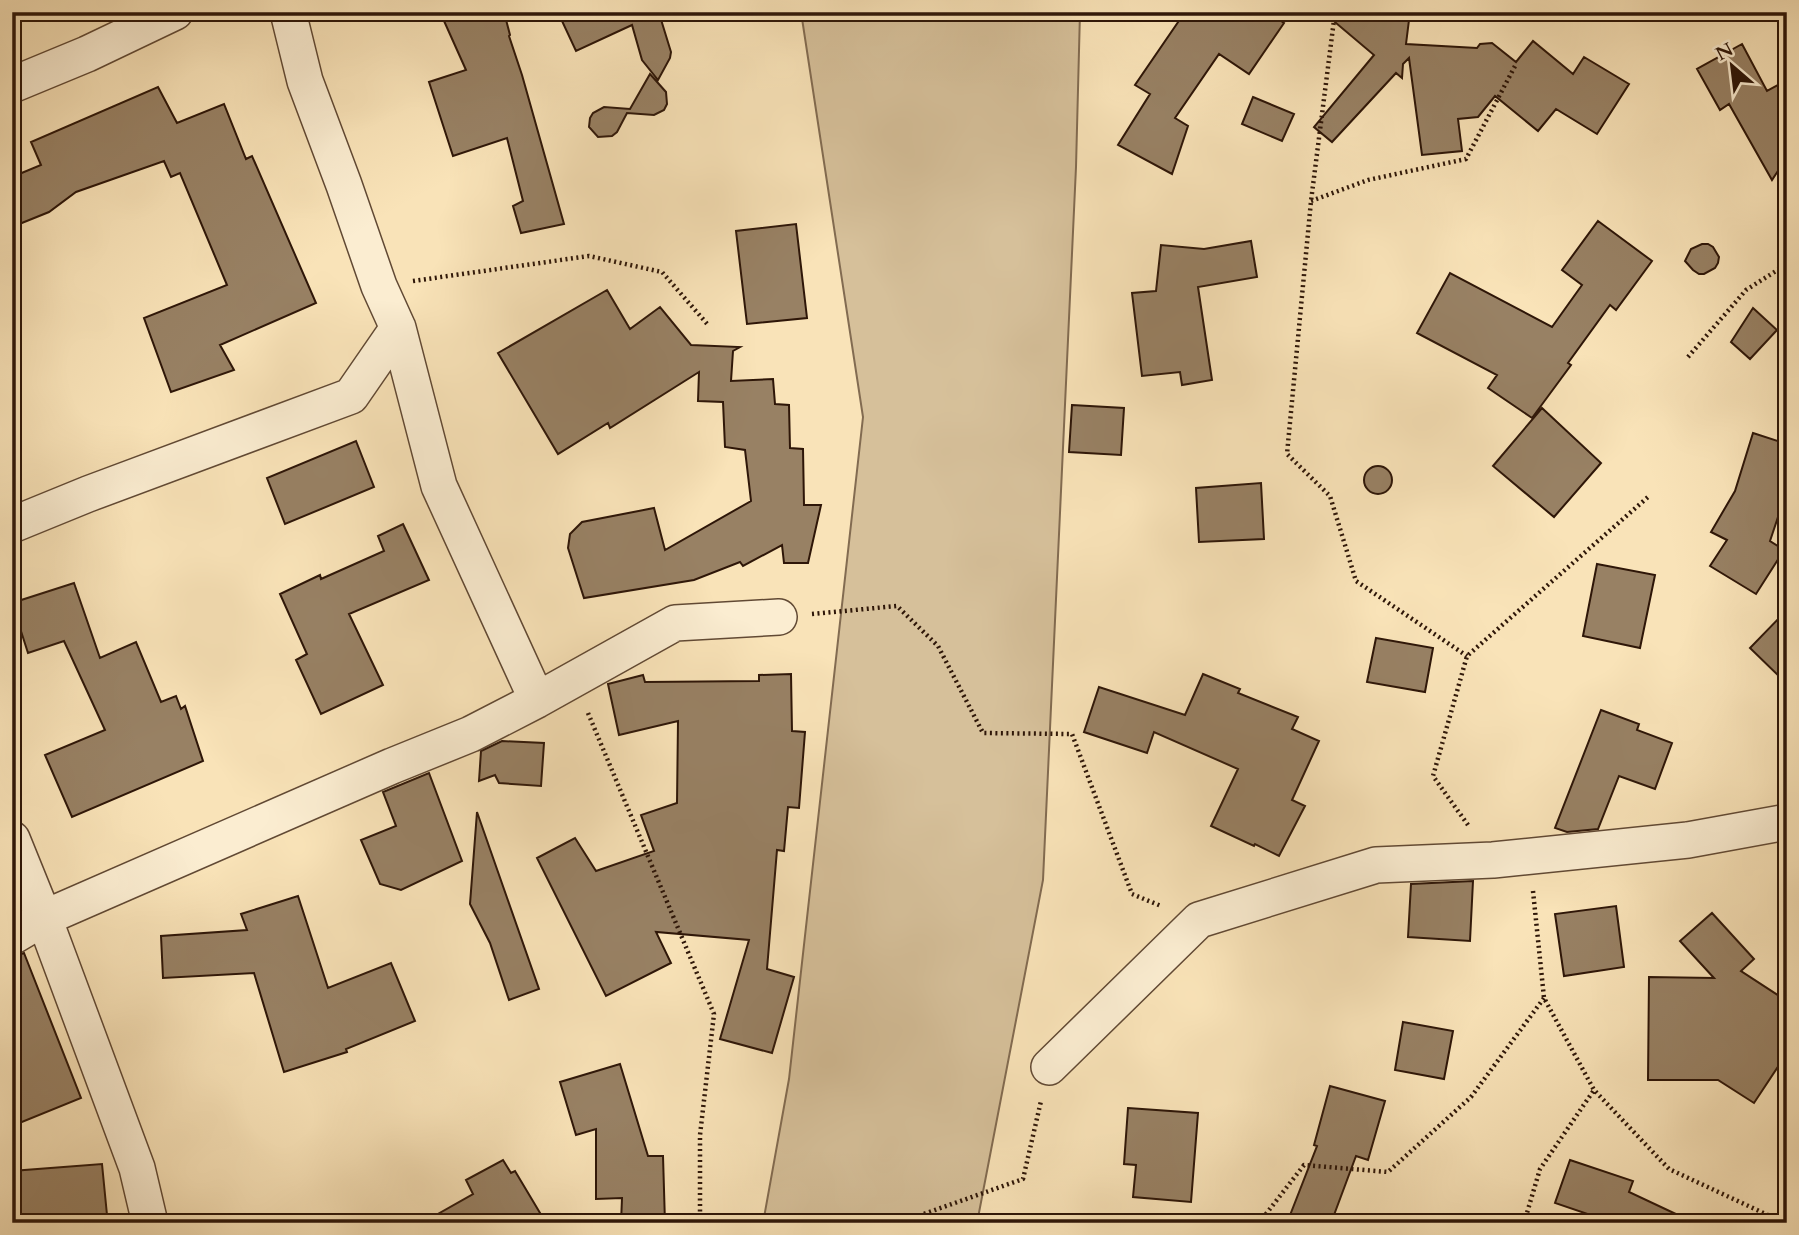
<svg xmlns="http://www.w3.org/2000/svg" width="1799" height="1235" font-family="Cardo,serif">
<rect width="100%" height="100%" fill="#f9e3b8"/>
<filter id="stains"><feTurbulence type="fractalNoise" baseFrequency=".00286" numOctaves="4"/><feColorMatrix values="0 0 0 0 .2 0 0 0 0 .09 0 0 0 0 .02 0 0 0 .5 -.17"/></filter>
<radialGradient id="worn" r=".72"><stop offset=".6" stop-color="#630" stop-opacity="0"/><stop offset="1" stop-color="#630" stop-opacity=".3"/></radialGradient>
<!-- green -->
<path fill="#d6c09a" stroke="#826b51" stroke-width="2" d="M 801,12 L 1080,12 L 1076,167 L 1043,880 L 977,1223 L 763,1223 L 789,1079 L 863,417 Z"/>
<!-- building -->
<path fill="#988164" stroke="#2e1608" stroke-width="2" d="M 440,12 L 504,12 L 510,35 L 509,36 L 522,75 L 564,224 L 521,233 L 513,206 L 523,201 L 507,138 L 453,156 L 429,82 L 466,70 Z
M 580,12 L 661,12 L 659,13 L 671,52 L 670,58 L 658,80 L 642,60 L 632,25 L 576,51 L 562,21 Z
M 1185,12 L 1268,12 L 1284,23 L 1249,74 L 1219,54 L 1175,118 L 1188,126 L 1172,174 L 1118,145 L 1150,94 L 1135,85 Z
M 1323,12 L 1410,12 L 1406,44 L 1477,48 L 1480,44 L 1492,43 L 1516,62 L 1533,41 L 1573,74 L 1584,57 L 1629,84 L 1597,134 L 1556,109 L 1538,131 L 1495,96 L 1478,117 L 1458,119 L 1462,151 L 1422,155 L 1409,58 L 1403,64 L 1402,78 L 1396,73 L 1332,142 L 1314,127 L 1374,55 Z
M 1742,44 L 1767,91 L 1787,80 L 1787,157 L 1772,180 L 1729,104 L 1720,110 L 1697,69 Z
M 650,74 L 666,92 L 667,104 L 664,110 L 654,115 L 627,113 L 617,132 L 612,136 L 598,137 L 589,127 L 590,118 L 593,113 L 604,107 L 630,109 Z
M 158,87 L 177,123 L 224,104 L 246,159 L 252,156 L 316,303 L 220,345 L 234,370 L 171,392 L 144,318 L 227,285 L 180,173 L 171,177 L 164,161 L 76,192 L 49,212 L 12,227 L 12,177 L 41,165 L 31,142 Z
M 1253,97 L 1294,114 L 1282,141 L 1242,124 Z
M 1598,221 L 1652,261 L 1616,310 L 1610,305 L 1568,363 L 1571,365 L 1532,418 L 1488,388 L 1497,375 L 1417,333 L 1450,273 L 1552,327 L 1582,285 L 1562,270 Z
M 796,224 L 807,318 L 747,324 L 736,231 Z
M 1251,241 L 1257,277 L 1198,287 L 1212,380 L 1182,385 L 1180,372 L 1142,376 L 1132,293 L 1156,291 L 1161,245 L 1204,249 Z
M 1702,244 L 1708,244 L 1713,247 L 1719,257 L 1718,263 L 1715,268 L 1704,274 L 1699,274 L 1693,270 L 1685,261 L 1691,249 Z
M 607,290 L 630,329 L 660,307 L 691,345 L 740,347 L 733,351 L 731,381 L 773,379 L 775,404 L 789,405 L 790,448 L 803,449 L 804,505 L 821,505 L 808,563 L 784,563 L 782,545 L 743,566 L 740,562 L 694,580 L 584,598 L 568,548 L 570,534 L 582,522 L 654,508 L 665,550 L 751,501 L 745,450 L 725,447 L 723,402 L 698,401 L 699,372 L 610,428 L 608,423 L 558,454 L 498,353 Z
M 1753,308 L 1777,330 L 1750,359 L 1731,342 Z
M 1072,405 L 1124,408 L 1121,455 L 1069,452 Z
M 1542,408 L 1601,463 L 1554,517 L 1493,466 Z
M 1753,433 L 1787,444 L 1787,490 L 1770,541 L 1784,550 L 1756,594 L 1710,566 L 1727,540 L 1711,532 L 1735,491 Z
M 356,441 L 374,487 L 285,524 L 267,478 Z
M1364 480a14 14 0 1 1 28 0a14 14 0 1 1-28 0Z
M 1261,483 L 1264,539 L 1199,542 L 1196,488 Z
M 403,524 L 429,580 L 349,614 L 383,685 L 321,714 L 296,660 L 307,654 L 280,594 L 320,575 L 321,579 L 384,551 L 378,536 Z
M 1597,564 L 1655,575 L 1640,648 L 1583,636 Z
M 74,583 L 100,658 L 136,642 L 161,702 L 176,696 L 181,709 L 185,706 L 203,761 L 72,817 L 45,755 L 105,730 L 64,641 L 28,653 L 12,603 Z
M 1787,610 L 1787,684 L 1750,648 Z
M 1376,638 L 1433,648 L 1425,692 L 1367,682 Z
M 791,674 L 792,731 L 805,732 L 799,808 L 788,807 L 784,851 L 777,850 L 767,969 L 794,977 L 772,1053 L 720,1039 L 749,940 L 656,932 L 671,963 L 606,996 L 537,858 L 575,838 L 596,871 L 654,851 L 641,815 L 677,803 L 678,721 L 619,735 L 608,684 L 643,675 L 645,682 L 759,681 L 759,675 Z
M 1203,674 L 1240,689 L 1238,693 L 1298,717 L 1292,729 L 1319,741 L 1292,800 L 1305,806 L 1279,856 L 1255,844 L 1254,846 L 1211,826 L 1238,769 L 1154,732 L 1147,753 L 1084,732 L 1099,687 L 1185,715 Z
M 1601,710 L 1639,724 L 1637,730 L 1672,743 L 1655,789 L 1619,776 L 1598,829 L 1567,832 L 1555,828 Z
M 502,741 L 544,743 L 541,786 L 499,783 L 495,775 L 479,781 L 481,751 Z
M 429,773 L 462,861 L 401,890 L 380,884 L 361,840 L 396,826 L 383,792 Z
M 477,812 L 539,989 L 509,1000 L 490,943 L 470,904 Z
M 1473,881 L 1470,941 L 1408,937 L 1411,884 Z
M 298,896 L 328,988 L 391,963 L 415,1021 L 346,1049 L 347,1052 L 284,1072 L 254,973 L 163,978 L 161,936 L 247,930 L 241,914 Z
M 1616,906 L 1624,967 L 1564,976 L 1555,914 Z
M 1712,913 L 1754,959 L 1741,971 L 1787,1001 L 1787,1053 L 1754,1103 L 1718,1080 L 1648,1080 L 1649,977 L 1714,978 L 1680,941 Z
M 24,953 L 81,1098 L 12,1126 L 12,957 Z
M 1403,1022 L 1453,1031 L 1444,1079 L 1395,1070 Z
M 620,1064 L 648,1156 L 663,1156 L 665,1223 L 621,1223 L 622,1198 L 596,1199 L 596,1129 L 576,1135 L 560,1082 Z
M 1330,1086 L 1385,1101 L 1368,1160 L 1356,1156 L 1331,1223 L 1287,1223 L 1317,1146 L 1314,1145 Z
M 1128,1108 L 1198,1113 L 1191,1202 L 1133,1197 L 1136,1165 L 1124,1164 Z
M 503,1160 L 511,1173 L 515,1171 L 546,1223 L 422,1223 L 473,1194 L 466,1180 Z
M 1570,1160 L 1633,1181 L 1629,1192 L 1695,1223 L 1614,1223 L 1555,1203 Z
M 102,1164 L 107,1215 L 12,1222 L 12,1171 Z"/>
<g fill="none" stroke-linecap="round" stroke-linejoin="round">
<defs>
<path id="minor" d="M 288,12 L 305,81 L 344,185 L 379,286 L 398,328
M 12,85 L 87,54 L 175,12
M 12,525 L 88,494 L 351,396 L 398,328 L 439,486 L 537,700
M 12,839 L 44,918 L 137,1168 L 150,1223
M 12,937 L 44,918 L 392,766 L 471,734 L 537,700 L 675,623 L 779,617
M 1049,1067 L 1199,920 L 1376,865 L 1493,860 L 1688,840 L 1787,822"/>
</defs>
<!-- minor casing -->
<use href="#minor" stroke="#614934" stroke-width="38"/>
<!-- path -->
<path stroke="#2e1608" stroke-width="4.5" stroke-dasharray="2 3.5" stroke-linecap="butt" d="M 1335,12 L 1311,201 L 1287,454 L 1330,496 L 1356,581 L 1467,656
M 1311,201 L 1368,180 L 1466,159 L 1515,66
M 413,281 L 589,256 L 662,272 L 709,326
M 1688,357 L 1746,290 L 1787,264
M 812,614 L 897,606 L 938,646 L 983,733 L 1072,734 L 1132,894 L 1161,906
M 588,713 L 714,1014 L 700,1135 L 700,1223
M 1468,825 L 1433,776 L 1467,656 L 1648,497
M 1533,891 L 1544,998 L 1594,1090 L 1669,1169 L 1785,1223
M 898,1223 L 1023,1179 L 1041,1101
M 1259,1223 L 1304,1165 L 1388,1172 L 1471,1097 L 1544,998
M 1524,1223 L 1540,1169 L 1594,1090"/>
<!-- minor -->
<use href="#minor" stroke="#fbedd1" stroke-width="35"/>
</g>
<!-- margin -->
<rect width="1799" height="1235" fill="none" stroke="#f9e3b8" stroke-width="42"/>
<rect x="14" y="14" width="1771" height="1207" fill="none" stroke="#2e1608" stroke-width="3.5"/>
<rect x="21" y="21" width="1757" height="1193" fill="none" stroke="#2e1608" stroke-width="2"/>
<!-- north arrow -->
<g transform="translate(1732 66) rotate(332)" stroke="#fbedd1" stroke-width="5" paint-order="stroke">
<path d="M0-5L12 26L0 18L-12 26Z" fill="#2e1608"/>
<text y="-10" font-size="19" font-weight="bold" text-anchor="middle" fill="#2e1608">N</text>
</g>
<rect width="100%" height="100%" filter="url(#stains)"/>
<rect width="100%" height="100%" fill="url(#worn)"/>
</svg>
